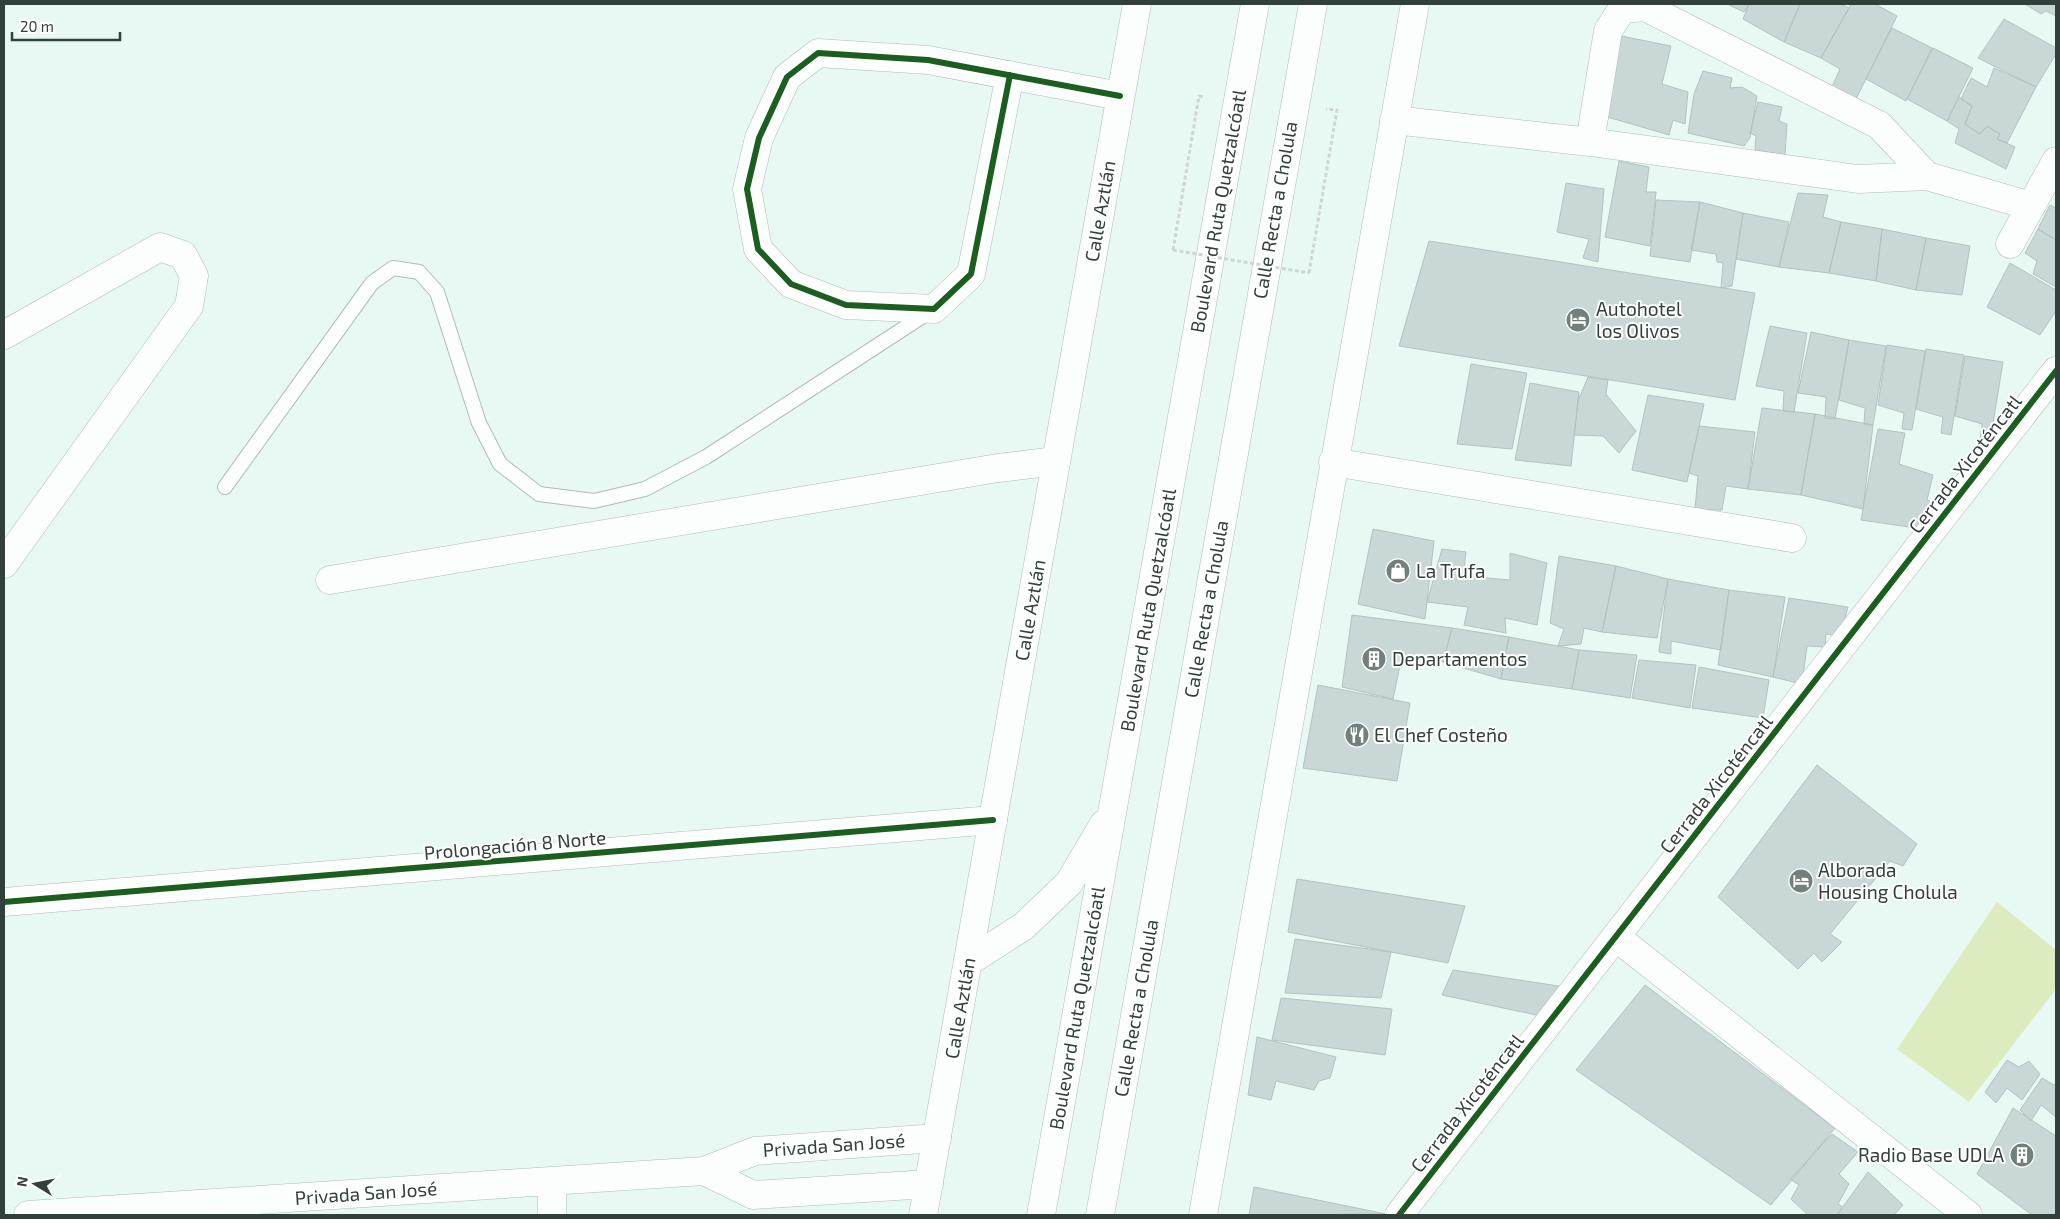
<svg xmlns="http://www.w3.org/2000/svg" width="2060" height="1219" font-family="'Exo 2',sans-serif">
<rect width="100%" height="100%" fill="#e8f8f3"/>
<!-- green -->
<path fill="#dcecbf" d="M 1997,902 L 2056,950 L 2056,989 L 1969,1102 L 1897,1049 Z"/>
<!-- building -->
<path fill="#c9d8d6" stroke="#b4c2c0" d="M 1727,4 L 1749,4 L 1744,12 Z
M 1749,4 L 1800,4 L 1784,42 L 1743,19 Z
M 1800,4 L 1841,4 L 1849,8 L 1821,58 L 1784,42 Z
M 1851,4 L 1875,4 L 1897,16 L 1855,101 L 1830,91 L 1840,69 L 1821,58 Z
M 2025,4 L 2056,4 L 2056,16 L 2046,11 L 2041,14 Z
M 2004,19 L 2056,48 L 2056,54 L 2036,87 L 1978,58 Z
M 1892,28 L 1932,48 L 1906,101 L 1866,79 Z
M 1616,35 L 1671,46 L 1662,84 L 1688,92 L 1685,124 L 1673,120 L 1669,135 L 1604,116 Z
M 1933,48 L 1973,68 L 1947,121 L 1907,99 Z
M 1994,68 L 2036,87 L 2007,143 L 1997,139 L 2000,134 L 1987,126 L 1980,134 L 1965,124 L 1972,106 L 1961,99 L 1971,78 L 1987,87 Z
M 1703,71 L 1732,78 L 1730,88 L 1742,87 L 1757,96 L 1750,138 L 1744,146 L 1688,133 L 1694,94 Z
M 1959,97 L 1972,106 L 1965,124 L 1980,134 L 1987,126 L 2000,134 L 1997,139 L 2015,147 L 2006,169 L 1955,143 L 1959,129 L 1947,121 Z
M 1758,102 L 1782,107 L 1779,121 L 1787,124 L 1785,155 L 1755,150 L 1756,136 L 1750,133 Z
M 1619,161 L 1649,167 L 1646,192 L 1656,192 L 1650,246 L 1605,237 Z
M 1566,183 L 1604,189 L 1598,262 L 1583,258 L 1589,239 L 1557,232 Z
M 1798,193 L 1828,195 L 1823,217 L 1841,222 L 1829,273 L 1779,267 Z
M 1656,200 L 1700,202 L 1690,262 L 1650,256 Z
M 1700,202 L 1743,213 L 1732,286 L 1721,288 L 1723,263 L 1717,262 L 1716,254 L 1691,250 Z
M 2050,205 L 2056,208 L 2056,240 L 2038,229 Z
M 1743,213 L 1789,222 L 1779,267 L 1736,259 Z
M 1841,222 L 1882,229 L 1876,281 L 1829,273 Z
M 1882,229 L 1926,238 L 1916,290 L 1876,281 Z
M 2038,229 L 2056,240 L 2056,287 L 2033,274 L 2037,261 L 2025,253 Z
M 1926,238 L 1970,246 L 1962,295 L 1916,290 Z
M 1429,241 L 1755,293 L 1735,400 L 1399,346 Z
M 2010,263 L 2056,290 L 2056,311 L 2040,335 L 1987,307 Z
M 1770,326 L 1807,333 L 1794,412 L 1783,411 L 1784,391 L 1756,386 Z
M 1811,332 L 1849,340 L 1835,419 L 1825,418 L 1826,397 L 1798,393 Z
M 1849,340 L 1886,346 L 1873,425 L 1864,424 L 1865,408 L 1839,400 Z
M 1887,345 L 1925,351 L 1912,430 L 1902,429 L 1904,413 L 1878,405 Z
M 1926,349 L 1964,355 L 1951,435 L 1941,433 L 1943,417 L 1916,409 Z
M 1965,356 L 2003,362 L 1990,442 L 1980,440 L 1982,424 L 1955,416 Z
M 1471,364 L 1527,373 L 1512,449 L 1457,444 Z
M 1588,377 L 1608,380 L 1606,394 L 1636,431 L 1619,453 L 1603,436 L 1574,435 L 1578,401 Z
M 1530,383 L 1579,392 L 1571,466 L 1515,460 Z
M 1648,395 L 1704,404 L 1687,482 L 1632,470 Z
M 1762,408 L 1815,414 L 1801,495 L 1748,489 Z
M 1815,414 L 1873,425 L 1863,509 L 1801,495 Z
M 1699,426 L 1755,432 L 1748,489 L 1726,486 L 1722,510 L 1695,509 L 1698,476 L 1689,473 Z
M 1878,429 L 1905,433 L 1899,464 L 1933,475 L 1927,500 L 1943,507 L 1923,529 L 1861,520 Z
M 1373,529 L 1434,541 L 1425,619 L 1358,604 Z
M 1442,549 L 1466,552 L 1463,576 L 1510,580 L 1510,553 L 1547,563 L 1537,625 L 1505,618 L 1506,633 L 1464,625 L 1468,607 L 1427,602 Z
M 1559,556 L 1616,566 L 1602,632 L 1584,628 L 1581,644 L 1558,646 L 1564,629 L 1550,623 Z
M 1616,566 L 1668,579 L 1657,638 L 1602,632 Z
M 1668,579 L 1729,590 L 1721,650 L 1671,641 L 1671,654 L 1659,652 Z
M 1729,590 L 1785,597 L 1773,677 L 1718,665 Z
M 1789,598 L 1848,607 L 1840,636 L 1826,634 L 1825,647 L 1807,646 L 1802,684 L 1773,677 Z
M 1352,615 L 1452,628 L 1443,662 L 1402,656 L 1393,699 L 1342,687 Z
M 1452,628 L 1509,637 L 1501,679 L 1443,662 Z
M 1509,637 L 1579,650 L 1572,689 L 1501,679 Z
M 1579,650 L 1637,655 L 1630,698 L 1572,689 Z
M 1639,660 L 1696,665 L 1690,708 L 1632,698 Z
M 1699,667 L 1769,680 L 1763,718 L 1692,708 Z
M 1318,685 L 1410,703 L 1397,781 L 1303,768 Z
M 1817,765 L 1917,844 L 1903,866 L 1890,861 L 1830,934 L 1842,942 L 1822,962 L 1814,953 L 1798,969 L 1718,897 Z
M 1297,879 L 1465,906 L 1448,963 L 1288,932 Z
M 1295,939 L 1391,952 L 1381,998 L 1285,993 Z
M 1453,970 L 1565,987 L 1541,1016 L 1442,995 Z
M 1645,985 L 1835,1128 L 1771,1205 L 1576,1070 Z
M 1281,998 L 1392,1009 L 1385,1055 L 1272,1040 Z
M 1257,1037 L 1336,1057 L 1330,1078 L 1319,1081 L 1314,1090 L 1276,1081 L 1271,1100 L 1248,1095 Z
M 2007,1060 L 2019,1067 L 2029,1061 L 2040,1074 L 2022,1100 L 2007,1088 L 1996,1103 L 1985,1092 Z
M 2042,1078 L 2054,1085 L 2056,1083 L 2056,1117 L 2041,1105 L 2031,1121 L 2020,1110 Z
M 2013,1108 L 2056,1136 L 2056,1215 L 2032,1215 L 1977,1174 Z
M 1832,1134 L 1858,1152 L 1839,1174 L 1849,1184 L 1838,1204 L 1843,1207 L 1837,1215 L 1808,1215 L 1791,1199 L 1799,1185 L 1790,1179 Z
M 1868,1172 L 1903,1205 L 1894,1215 L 1837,1215 Z
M 1254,1187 L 1386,1214 L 1249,1215 Z"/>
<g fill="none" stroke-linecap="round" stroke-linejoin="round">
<defs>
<path id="service" d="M 225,487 L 372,283 L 393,268 L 419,272 L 437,292 L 479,423 L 500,464 L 539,494 L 594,501 L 645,489 L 706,457 L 929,312"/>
<path id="minor" d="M 1010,75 L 971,274 L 934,309 L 846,305 L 791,284 L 758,249 L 747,189 L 759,138 L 787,77 L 818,53 L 928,60 L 1120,96
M 1394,120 L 1590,142 L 1858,179 L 1927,176 L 2031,206
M 1590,142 L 1608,31 L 1622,9 L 1645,7 L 1879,125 L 1927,176
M 2010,244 L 2056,161
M 4,335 L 160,247 L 183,255 L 194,276 L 189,306 L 4,564
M 1333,462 L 1792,538
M 330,580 L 998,468 L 1056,461
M 4,902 L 993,820
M 1616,937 L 1968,1215
M 704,1171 L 753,1195 L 929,1184
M 28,1215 L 704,1171 L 755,1151 L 937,1138
M 552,1215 L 552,1181
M 1399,1215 L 2056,371"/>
<path id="secondary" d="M 923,1215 L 1137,4
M 1203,1215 L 1415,4"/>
<path id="primary" d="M 968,962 L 1024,926 L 1069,883 L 1104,824
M 1041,1215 L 1255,4
M 1100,1215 L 1313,4"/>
</defs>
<!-- service casing -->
<use href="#service" stroke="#afbdb9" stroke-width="16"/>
<!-- minor casing -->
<use href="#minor" stroke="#afbdb9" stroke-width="29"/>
<!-- secondary casing -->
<use href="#secondary" stroke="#afbdb9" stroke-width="29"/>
<!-- primary casing -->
<use href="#primary" stroke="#afbdb9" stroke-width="29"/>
<!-- path -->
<path stroke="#d0d6d5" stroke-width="3" stroke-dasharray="4 2.5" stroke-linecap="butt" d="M 1173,250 L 1199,96 L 1205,97
M 1309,273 L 1337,110 L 1326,109"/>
<!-- service -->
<use href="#service" stroke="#fcfefd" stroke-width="14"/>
<!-- minor -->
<use href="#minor" stroke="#fcfefd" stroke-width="28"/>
<!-- secondary -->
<use href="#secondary" stroke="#fcfefd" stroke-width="28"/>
<!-- primary -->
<use href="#primary" stroke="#fcfefd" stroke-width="28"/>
<!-- path-bridge -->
<path stroke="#d0d6d5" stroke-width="3" stroke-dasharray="4 2.5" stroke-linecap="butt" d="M 1173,250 L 1309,273"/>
<defs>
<path id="cycleway" d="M 1010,75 L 971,274 L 934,309 L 846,305 L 791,284 L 758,249 L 747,189 L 759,138 L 787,77 L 818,53 L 928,60 L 1120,96
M 4,902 L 993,820
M 1399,1215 L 2056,371"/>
</defs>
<!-- cycleway casing -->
<use href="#cycleway" stroke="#fff" stroke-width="9"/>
<!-- cycleway -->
<use href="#cycleway" stroke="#1b5e20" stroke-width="6"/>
</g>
<!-- icons -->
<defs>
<symbol id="hotel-disc" viewBox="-11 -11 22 22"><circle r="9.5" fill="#72807c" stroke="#fff"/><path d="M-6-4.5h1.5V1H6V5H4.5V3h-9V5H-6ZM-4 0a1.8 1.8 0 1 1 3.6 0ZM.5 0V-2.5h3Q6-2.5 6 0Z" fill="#fff"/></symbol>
<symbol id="shop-disc" viewBox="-11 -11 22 22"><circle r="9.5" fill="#72807c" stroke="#fff"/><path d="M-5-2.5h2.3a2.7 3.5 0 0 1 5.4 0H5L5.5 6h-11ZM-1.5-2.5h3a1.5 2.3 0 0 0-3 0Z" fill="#fff"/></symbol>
<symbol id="building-disc" viewBox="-11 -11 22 22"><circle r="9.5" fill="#72807c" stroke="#fff"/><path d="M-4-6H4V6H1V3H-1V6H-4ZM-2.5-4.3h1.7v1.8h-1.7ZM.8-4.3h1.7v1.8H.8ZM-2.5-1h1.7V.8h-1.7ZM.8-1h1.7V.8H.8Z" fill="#fff"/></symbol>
<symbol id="restaurant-disc" viewBox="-11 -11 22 22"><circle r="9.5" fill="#72807c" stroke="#fff"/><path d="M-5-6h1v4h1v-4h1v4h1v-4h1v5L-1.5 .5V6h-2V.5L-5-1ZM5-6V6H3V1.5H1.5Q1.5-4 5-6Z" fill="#fff"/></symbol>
</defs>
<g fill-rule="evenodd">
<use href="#hotel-disc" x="1564" y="306" width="28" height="28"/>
<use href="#shop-disc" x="1384" y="557" width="28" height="28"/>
<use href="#building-disc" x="1360" y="645" width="28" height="28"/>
<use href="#restaurant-disc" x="1343" y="721" width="28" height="28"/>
<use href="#hotel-disc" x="1787" y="867" width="28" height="28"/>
<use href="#building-disc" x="2008" y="1141" width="28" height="28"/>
</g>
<g text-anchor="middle" stroke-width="4" stroke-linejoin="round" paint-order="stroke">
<!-- street labels -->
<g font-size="19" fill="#32403c" stroke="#fff">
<text transform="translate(1275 210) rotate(-80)" y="7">Calle Recta a Cholula</text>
<text transform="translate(1100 211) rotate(-80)" y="7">Calle Aztlán</text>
<text transform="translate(1218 211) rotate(-80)" y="7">Boulevard Ruta Quetzalcóatl</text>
<text transform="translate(1965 464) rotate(-52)" y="7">Cerrada Xicoténcatl</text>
<text transform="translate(1206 609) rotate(-80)" y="7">Calle Recta a Cholula</text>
<text transform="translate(1030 610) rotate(-80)" y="7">Calle Aztlán</text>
<text transform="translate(1148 610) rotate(-80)" y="7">Boulevard Ruta Quetzalcóatl</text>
<text transform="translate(1716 784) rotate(-52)" y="7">Cerrada Xicoténcatl</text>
<text transform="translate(515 845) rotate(-5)" y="7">Prolongación 8 Norte</text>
<text transform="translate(960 1008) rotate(-80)" y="7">Calle Aztlán</text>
<text transform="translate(1077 1008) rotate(-80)" y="7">Boulevard Ruta Quetzalcóatl</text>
<text transform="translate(1136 1008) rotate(-80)" y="7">Calle Recta a Cholula</text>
<text transform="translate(1467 1103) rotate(-52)" y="7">Cerrada Xicoténcatl</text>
<text transform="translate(834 1145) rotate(-4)" y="7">Privada San José</text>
<text transform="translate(366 1193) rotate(-4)" y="7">Privada San José</text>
</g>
<!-- poi labels -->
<g font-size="19" fill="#32403c" stroke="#fff" text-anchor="start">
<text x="1596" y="316">Autohotel<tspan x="1596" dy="22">los Olivos</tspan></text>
<text x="1416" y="578">La Trufa</text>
<text x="1392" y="666">Departamentos</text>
<text x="1374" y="742">El Chef Costeño</text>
<text x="1818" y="877">Alborada<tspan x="1818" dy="22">Housing Cholula</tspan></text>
<text x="2004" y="1162" text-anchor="end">Radio Base UDLA</text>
</g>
</g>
<!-- border -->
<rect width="2060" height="1219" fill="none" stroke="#32403c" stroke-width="10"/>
<!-- north arrow -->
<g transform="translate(35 1184) rotate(280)" stroke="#ffffff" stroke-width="4" paint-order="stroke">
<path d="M0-4L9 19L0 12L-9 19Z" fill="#32403c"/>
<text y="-8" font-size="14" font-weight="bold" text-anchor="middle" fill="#32403c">N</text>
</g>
<!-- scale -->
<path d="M12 32v8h108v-8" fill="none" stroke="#32403c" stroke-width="2.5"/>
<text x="20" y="32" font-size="15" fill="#32403c" stroke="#ffffff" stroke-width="4" paint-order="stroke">20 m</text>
</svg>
